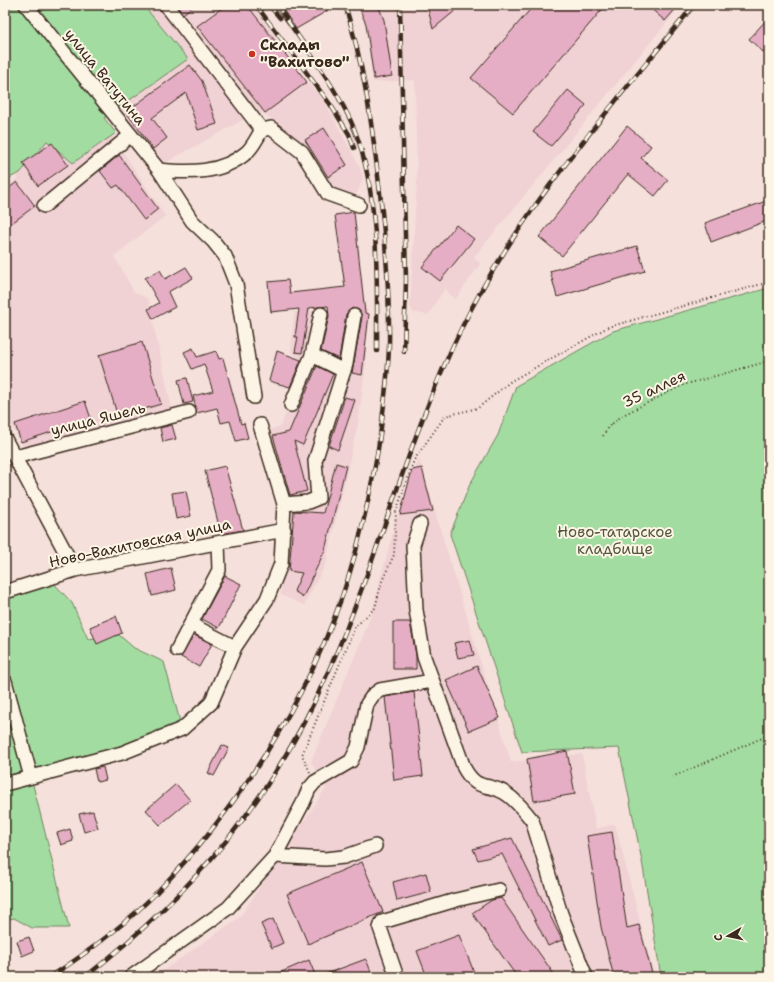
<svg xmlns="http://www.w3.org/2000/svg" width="774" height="982" font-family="'Shantell Sans',sans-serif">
<rect width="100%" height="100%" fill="#f5e0db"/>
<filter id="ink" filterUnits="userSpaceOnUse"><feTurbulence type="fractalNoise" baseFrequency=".025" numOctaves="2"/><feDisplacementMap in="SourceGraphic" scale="8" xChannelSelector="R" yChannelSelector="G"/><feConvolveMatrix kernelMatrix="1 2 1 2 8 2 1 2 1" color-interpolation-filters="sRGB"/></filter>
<g filter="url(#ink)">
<!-- built -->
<path fill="#f0d1d4" d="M 143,5 L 253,5 L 307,82 L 324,101 L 359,166 L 363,176 L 358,192 L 351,196 L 331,188 L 278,128 L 277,123 L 259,111 L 163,164 L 112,108 L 179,53 Z
M 358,5 L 681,5 L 474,257 L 480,264 L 455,300 L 445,288 L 428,315 L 413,312 L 410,307 L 417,180 L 415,80 L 373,82 L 365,23 Z
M 108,129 L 165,216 L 114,256 L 134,292 L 148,299 L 172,410 L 26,450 L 5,415 L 5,188 L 18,178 L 14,167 L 50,139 Z
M 367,309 L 366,363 L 358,423 L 326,563 L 304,605 L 281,595 L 289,512 L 266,431 L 281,426 L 305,363 L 291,352 L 294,312 Z
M 419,459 L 511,762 L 582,754 L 596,829 L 615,824 L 654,977 L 154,977 L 240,917 L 326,788 L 311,762 L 370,619 L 395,525 Z"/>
<!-- green -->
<path fill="#a3dca1" stroke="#6f8360" d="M 5,5 L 143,5 L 188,59 L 104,118 L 116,133 L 73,163 L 47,141 L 20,173 L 5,180 Z
M 769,288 L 769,977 L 661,977 L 642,861 L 619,748 L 522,752 L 450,534 L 470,484 L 498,435 L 516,386 L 613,331 Z
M 49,578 L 72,603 L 88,639 L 119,635 L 134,648 L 164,662 L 182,729 L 31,777 L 69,928 L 32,928 L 14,918 L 5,920 L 5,784 L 30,777 L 5,681 L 5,592 Z
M 5,699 L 24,770 L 5,777 Z"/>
<!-- building -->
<path fill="#e5aec4" stroke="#3b2a1e" d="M 176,5 L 194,5 L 183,14 Z
M 226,5 L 247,5 L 307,82 L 265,113 L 197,26 Z
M 280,5 L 324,5 L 327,11 L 296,29 Z
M 358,5 L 378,5 L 384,20 L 392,76 L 374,79 L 366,24 Z
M 427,5 L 462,5 L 433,29 Z
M 534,5 L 606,5 L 513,113 L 471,78 Z
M 647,5 L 679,5 L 665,21 Z
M 769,17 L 769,45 L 763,52 L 749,39 Z
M 190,65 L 202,81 L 217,124 L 198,130 L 186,93 L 152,118 L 167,138 L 153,149 L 126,112 Z
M 568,90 L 586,105 L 551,146 L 533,132 Z
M 627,126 L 651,146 L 641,158 L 668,180 L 655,196 L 628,174 L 562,256 L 539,237 Z
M 324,128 L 347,165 L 328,177 L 305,140 Z
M 52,143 L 68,165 L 38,186 L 23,163 Z
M 119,155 L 158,209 L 144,220 L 118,185 L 113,188 L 100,171 Z
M 17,182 L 35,206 L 5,228 L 5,191 Z
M 769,200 L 769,220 L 711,242 L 705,223 Z
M 354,212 L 365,313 L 369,314 L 362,375 L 352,373 L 362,317 L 359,310 L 352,308 L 346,314 L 339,359 L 321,351 L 329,316 L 328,306 L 309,308 L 302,353 L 295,352 L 298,337 L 295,337 L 299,309 L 271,312 L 268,282 L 288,280 L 290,293 L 345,287 L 335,215 Z
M 456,225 L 474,239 L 440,281 L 422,267 Z
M 637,246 L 645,271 L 557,297 L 550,271 Z
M 186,267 L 193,278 L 168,292 L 175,307 L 153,319 L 148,309 L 159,303 L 145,278 L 160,270 L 165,279 Z
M 142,342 L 161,404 L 118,417 L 99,355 Z
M 193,348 L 197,357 L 216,351 L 219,359 L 223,358 L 241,424 L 244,423 L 248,438 L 236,441 L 230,421 L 221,423 L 217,408 L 197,413 L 193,396 L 213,391 L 204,364 L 192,369 L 184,352 Z
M 277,351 L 301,360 L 290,387 L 269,381 Z
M 317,366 L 333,374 L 303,445 L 294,441 L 307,491 L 290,495 L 273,436 L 289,432 Z
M 187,378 L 193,402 L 184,404 L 178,380 Z
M 345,397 L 355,400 L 338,450 L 329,446 Z
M 85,401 L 91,419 L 21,442 L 15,424 Z
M 172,425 L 176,439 L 163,442 L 160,428 Z
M 336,463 L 346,466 L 325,550 L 303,597 L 294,591 L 302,573 L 289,571 L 294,511 L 323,513 Z
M 225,466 L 243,530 L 221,534 L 205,471 Z
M 422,468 L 433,511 L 400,515 L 412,470 Z
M 186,491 L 191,516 L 176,519 L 172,493 Z
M 171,568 L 176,590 L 152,596 L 147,574 Z
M 225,576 L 241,584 L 219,628 L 202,619 Z
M 116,616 L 122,633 L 97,644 L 90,627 Z
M 393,622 L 410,622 L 416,655 L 416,669 L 393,669 Z
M 194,635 L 212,644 L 199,667 L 181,657 Z
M 470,640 L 474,655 L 458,658 L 454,643 Z
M 477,666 L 500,718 L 469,731 L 446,680 Z
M 414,692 L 423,776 L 394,780 L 385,697 Z
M 222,745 L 229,748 L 214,776 L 208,773 Z
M 567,751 L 575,794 L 534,801 L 527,759 Z
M 103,767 L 106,780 L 97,782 L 94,769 Z
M 176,784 L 190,800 L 160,825 L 146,810 Z
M 93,811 L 98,828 L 84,832 L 79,814 Z
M 70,829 L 73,841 L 61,845 L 57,833 Z
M 612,832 L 627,928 L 639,925 L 653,977 L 614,977 L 601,927 L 587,836 Z
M 512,838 L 562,940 L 548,946 L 502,854 L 478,860 L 473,849 Z
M 362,862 L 383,912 L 308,944 L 287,894 Z
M 426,873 L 431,892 L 397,901 L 393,882 Z
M 501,898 L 537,950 L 556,977 L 517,977 L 472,913 L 492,900 Z
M 273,919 L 283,943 L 272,948 L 261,924 Z
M 459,935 L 476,977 L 427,977 L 417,951 Z
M 29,937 L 34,951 L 22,956 L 17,941 Z
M 366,959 L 373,977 L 321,977 L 320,976 Z
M 309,960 L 316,977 L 270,977 Z"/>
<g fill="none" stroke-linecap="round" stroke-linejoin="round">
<defs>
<path id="minor" d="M 26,5 L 159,170 L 192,221 L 213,241 L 225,256 L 236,284 L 254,397
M 166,5 L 262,130
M 262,130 L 271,128 L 302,152 L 328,194 L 359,205
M 159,170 C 189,173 221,174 246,153 C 253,147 257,137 262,130
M 44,206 L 131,135
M 312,355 L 344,371
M 291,405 L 312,355 L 321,314
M 5,439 L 75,570
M 15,457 L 189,412
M 284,504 L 308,502 L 318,498 L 315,461 L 346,364 L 354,316
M 420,524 L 413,545 L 416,610 L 424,657 L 464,768 C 477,792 487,782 505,793 C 516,800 524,810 532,820 L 561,914 L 586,977
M 5,592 L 75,570 L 284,530
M 192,625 L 235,647
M 177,650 L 219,570 L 218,543
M 5,681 L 31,777
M 5,784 L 122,753 L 182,729 L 211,703 L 235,647 L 267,599 L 281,564 L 284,504 L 260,425
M 275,856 L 325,859 L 344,857 L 375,846
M 131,977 L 228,908 L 275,856 L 303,803 L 309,789 L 315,782 L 351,761 L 358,747 L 367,704 L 373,695 L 380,690 L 432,681
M 397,977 L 380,928 L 382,922 L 456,900 L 499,890"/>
</defs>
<!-- minor casing -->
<use href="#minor" stroke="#3b2a1e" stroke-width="16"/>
<!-- path -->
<path stroke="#3b2a1e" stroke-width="2" stroke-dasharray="1 3" stroke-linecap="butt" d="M 603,436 L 608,427 L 623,415 L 683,385 L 769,361
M 310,772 L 302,755 L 355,627 L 375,608 L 382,581 L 394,555 L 396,512 L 414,460 L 445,416 L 478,408 L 511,381 L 608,327 L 769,282
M 672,777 L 769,735"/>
<!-- minor -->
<use href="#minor" stroke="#fcf5e5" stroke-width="13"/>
<defs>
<path id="rail" d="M 256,5 L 330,104 L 349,134 L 354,148
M 269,5 L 280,18
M 277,5 C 302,43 339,90 355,131 C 380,196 377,283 377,351
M 400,5 L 406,280 L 404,352
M 50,977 C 87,953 126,924 157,892 C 248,797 322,678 356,551 C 365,517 372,483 378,449 C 383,415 388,380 389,346 C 390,289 385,233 378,176 C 371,117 363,62 345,5
M 85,977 C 195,891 273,799 329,670 C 379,558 408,437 462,327 C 521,207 611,108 694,5"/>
</defs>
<!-- rail casing -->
<use href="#rail" stroke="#3b2a1e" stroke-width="4.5"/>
<!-- rail -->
<use href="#rail" stroke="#fcf5e5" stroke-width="3" stroke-dasharray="9" stroke-linecap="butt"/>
</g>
</g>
<!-- markers -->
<circle fill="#c8321e" stroke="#fcf5e5" stroke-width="1.5" cx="252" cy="54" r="4"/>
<g text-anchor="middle" stroke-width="4" stroke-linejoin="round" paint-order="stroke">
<!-- poi labels -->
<g font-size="15" font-weight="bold" fill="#3b2a1e" stroke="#fcf5e5" text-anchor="start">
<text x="260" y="50">Склады<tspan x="260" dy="17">"Вахитово"</tspan></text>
</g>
<!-- street labels -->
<g font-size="15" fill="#3b2a1e" stroke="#fcf5e5">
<text transform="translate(105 77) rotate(51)" y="5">улица Ватутина</text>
<text transform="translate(654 389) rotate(-25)" y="5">35 аллея</text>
<text transform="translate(98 419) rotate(-14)" y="5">улица Яшель</text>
<text transform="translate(140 543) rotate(-12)" y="5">Ново-Вахитовская улица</text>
</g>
<!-- park labels -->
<g font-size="15" fill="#55563f" stroke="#fcf5e5">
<text x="615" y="537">Ново-татарское<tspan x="615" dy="17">кладбище</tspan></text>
</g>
</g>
<!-- margin -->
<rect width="774" height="982" fill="none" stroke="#fcf5e5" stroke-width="20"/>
<rect x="10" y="10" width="754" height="962" fill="none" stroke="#3b2a1e" stroke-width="1.5" filter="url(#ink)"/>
<!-- north arrow -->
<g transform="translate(728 936) rotate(261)" stroke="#fcf5e5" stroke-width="3" paint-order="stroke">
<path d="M0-3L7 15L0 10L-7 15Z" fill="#3b2a1e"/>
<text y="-6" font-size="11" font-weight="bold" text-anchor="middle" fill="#3b2a1e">С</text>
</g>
</svg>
